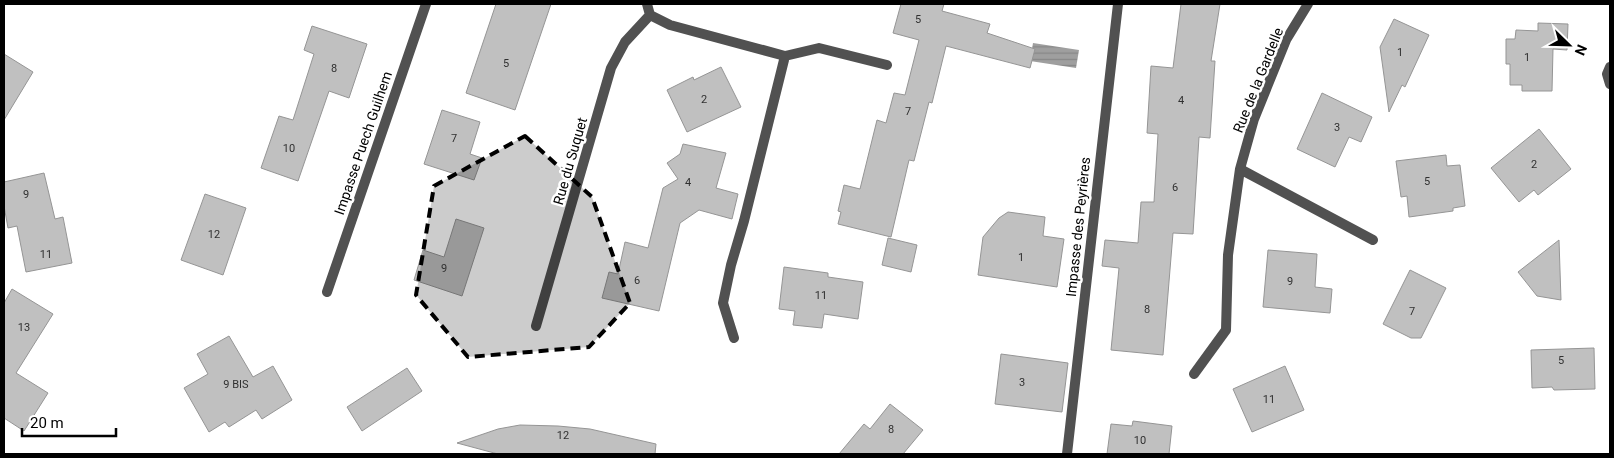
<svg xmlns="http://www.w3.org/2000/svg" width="1614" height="458" font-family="Roboto,sans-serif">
<defs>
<pattern id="water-rules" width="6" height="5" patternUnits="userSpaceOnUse" patternTransform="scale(1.25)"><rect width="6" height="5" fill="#9f9f9f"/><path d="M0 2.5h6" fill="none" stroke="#878787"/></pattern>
</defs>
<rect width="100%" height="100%" fill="#fff"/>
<!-- water -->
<path fill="url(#water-rules)" d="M 1033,43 L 1079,50 L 1076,68 L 1030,61 Z"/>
<!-- building -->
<path fill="#c0c0c0" stroke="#959595" d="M 496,4 L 551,4 L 515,110 L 466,93 Z
M 901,4 L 944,4 L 942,11 L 990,24 L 987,33 L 1035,49 L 1030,68 L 946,46 L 932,103 L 929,102 L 914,161 L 909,160 L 891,237 L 838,224 L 841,212 L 838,211 L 844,185 L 860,189 L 877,120 L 886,123 L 894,93 L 905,95 L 919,40 L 893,33 Z
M 1181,4 L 1220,4 L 1211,61 L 1215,61 L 1210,138 L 1199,137 L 1193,234 L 1173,233 L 1163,355 L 1111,350 L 1119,268 L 1102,266 L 1105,240 L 1138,243 L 1141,202 L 1154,202 L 1158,134 L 1147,133 L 1151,66 L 1173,68 Z
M 1394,19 L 1429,35 L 1405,87 L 1402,85 L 1389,112 L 1380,47 Z
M 1538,23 L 1568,24 L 1567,50 L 1553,49 L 1552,91 L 1522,91 L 1522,85 L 1510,85 L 1510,64 L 1506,64 L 1506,39 L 1515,39 L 1516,30 L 1538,31 Z
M 312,26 L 367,44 L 349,98 L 329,91 L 298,181 L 261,168 L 279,116 L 293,120 L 314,54 L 304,50 Z
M 4,54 L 33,72 L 4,120 Z
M 721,67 L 741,107 L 687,132 L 667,90 L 693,77 L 694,80 Z
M 1322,93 L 1372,117 L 1361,142 L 1349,137 L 1335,167 L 1297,149 Z
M 442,110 L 480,122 L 470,154 L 482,158 L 474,180 L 424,164 Z
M 1539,129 L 1571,169 L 1538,195 L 1534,190 L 1519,202 L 1491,168 Z
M 683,144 L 726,153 L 716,188 L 738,194 L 732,219 L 699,210 L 680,223 L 659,311 L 602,298 L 609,272 L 618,274 L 625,242 L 648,248 L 663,188 L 678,179 L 667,163 L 680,154 Z
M 1446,155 L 1447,166 L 1460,165 L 1465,206 L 1453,208 L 1453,211 L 1409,217 L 1407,196 L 1401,197 L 1396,161 Z
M 44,173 L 55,219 L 63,217 L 72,263 L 26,272 L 17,226 L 8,228 L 4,206 L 4,182 Z
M 205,194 L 246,208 L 223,275 L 181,260 Z
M 1008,212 L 1045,217 L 1043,236 L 1064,239 L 1057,287 L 978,275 L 983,237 L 999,218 Z
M 456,219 L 484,228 L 462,296 L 414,280 L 423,250 L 444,257 Z
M 888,238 L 917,245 L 911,272 L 882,265 Z
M 1559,240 L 1561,300 L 1537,296 L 1518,272 Z
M 1268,250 L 1317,254 L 1315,287 L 1332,289 L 1330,313 L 1263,307 Z
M 784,267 L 828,273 L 828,277 L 863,282 L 858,319 L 824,314 L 822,328 L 793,325 L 795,311 L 779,309 Z
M 1410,270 L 1446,288 L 1421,338 L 1411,338 L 1383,324 Z
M 12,289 L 53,314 L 16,373 L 48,393 L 24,431 L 4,418 L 4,303 Z
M 229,336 L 253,377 L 273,366 L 292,400 L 262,419 L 256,410 L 229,427 L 225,422 L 209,432 L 184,388 L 208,374 L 197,354 Z
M 1594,348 L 1595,389 L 1554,390 L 1552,387 L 1532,388 L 1531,350 Z
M 1001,354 L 1068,363 L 1062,412 L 995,404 Z
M 1285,366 L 1304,410 L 1252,432 L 1233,389 Z
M 407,368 L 422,391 L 362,431 L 347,407 Z
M 890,404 L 923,430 L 903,454 L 839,454 L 864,424 L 870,429 Z
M 1133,421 L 1172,426 L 1169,454 L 1107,454 L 1111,424 L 1132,426 Z
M 520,425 L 558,426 L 590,429 L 656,444 L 655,454 L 498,454 L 457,443 L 498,429 Z"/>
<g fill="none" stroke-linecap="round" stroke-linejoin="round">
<!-- street -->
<path stroke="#515151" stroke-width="10" d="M 650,15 L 670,25 L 785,56 L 744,221 L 731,265 L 723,303 L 734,338
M 785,56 L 819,48 L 887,65
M 1610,67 L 1607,74 L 1610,84
M 1240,169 L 1373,240
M 327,292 L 426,4
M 536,326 L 611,68 L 625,42 L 650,15 L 647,4
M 1194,374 L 1226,330 L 1228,255 L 1240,169 L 1254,119 L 1286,40 L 1308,4
M 1067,454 L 1118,4"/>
</g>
<!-- marked area -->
<path fill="#000" fill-opacity="0.2" stroke="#000" stroke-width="4" stroke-dasharray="10 6" stroke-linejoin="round" d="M 525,136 L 592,197 L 630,303 L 589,347 L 468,357 L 416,295 L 434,186 Z"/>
<g text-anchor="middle" stroke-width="5" stroke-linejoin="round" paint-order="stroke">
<!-- number labels -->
<g font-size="11" fill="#303030">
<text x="918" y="23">5</text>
<text x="1400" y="56">1</text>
<text x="1527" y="61">1</text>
<text x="506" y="67">5</text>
<text x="334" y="72">8</text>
<text x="704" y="103">2</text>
<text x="1181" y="104">4</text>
<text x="908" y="115">7</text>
<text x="1337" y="131">3</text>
<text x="454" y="142">7</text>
<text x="289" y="152">10</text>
<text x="1534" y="168">2</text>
<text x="1427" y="185">5</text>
<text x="688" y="186">4</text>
<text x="1175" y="191">6</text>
<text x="26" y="198">9</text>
<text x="214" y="238">12</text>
<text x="46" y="258">11</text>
<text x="1021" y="261">1</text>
<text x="444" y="272">9</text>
<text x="637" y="284">6</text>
<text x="1290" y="285">9</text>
<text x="821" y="299">11</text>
<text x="1147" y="313">8</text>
<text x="1412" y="315">7</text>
<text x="24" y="331">13</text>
<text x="1561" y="364">5</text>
<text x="1022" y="386">3</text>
<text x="236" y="388">9 BIS</text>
<text x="1269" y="403">11</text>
<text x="891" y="433">8</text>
<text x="563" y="439">12</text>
<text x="1140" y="444">10</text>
</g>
<!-- street labels -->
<g font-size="14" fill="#000" stroke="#fff">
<text transform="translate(1258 80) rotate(-68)" y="5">Rue de la Gardelle</text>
<text transform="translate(363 143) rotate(-71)" y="5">Impasse Puech Guilhem</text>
<text transform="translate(570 161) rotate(-74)" y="5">Rue du Suquet</text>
<text transform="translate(1078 227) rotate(-84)" y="5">Impasse des Peyrières</text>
</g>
</g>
<!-- border -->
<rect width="1614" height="458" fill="none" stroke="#000000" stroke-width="10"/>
<!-- north arrow -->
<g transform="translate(1569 45) rotate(113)" stroke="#ffffff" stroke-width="4" paint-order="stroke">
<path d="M0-4L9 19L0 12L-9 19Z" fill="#000000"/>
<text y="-8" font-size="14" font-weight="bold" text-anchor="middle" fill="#000000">N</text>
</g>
<!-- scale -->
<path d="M22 428v8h94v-8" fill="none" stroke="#000000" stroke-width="2.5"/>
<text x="30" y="428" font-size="15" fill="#000000" stroke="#ffffff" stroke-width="4" paint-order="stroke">20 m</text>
</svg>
